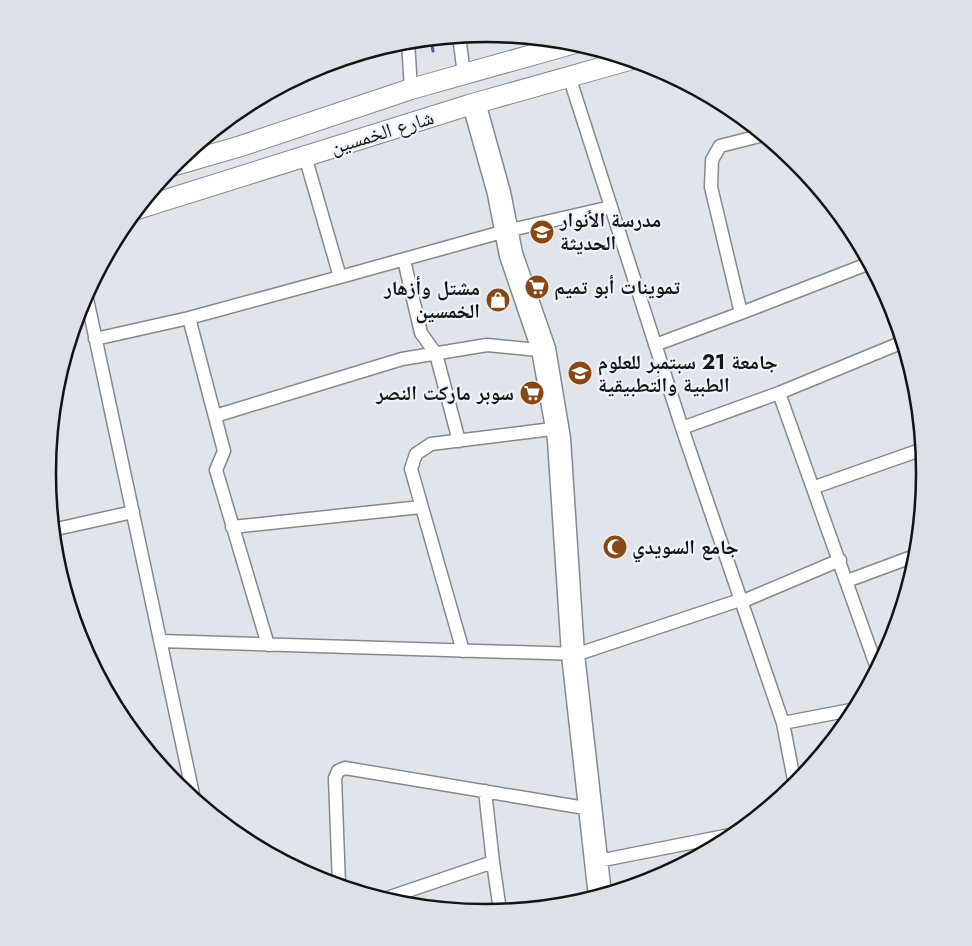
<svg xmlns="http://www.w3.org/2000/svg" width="972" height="946" font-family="Jost,'Noto Naskh Arabic',sans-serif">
<rect width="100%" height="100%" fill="#e0e5ec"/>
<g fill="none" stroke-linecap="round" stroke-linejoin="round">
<!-- stream -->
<path stroke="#426790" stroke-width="3" d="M 431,39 L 433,51"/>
<defs>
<path id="minor" d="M 459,36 L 464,74
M 408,41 L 411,89
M 569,76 L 682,428 L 783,723 L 795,785
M 479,102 L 504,192 L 516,253 L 549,348 L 564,438 L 578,654 L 605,894
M 469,105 L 494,194 L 506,256 L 538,350 L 554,440 L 568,655 L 595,897
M 404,260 L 421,333 L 436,354 L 459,441
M 340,277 L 502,232 L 611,207
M 86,294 L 194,799
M 741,313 L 870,263
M 189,318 L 340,277 L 305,156
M 95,339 L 189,318 L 224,451 L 216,470 L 268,645
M 655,345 L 741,313 L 711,187 L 712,160 L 720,146 L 763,135
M 779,393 L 877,668
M 215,416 L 402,359 L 487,345 L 538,350
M 682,428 L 779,393 L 903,342
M 815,487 L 923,449
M 232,527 L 421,507
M 52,530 L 133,512
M 847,581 L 917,555
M 741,602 L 840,560
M 161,641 L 578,654 L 740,600
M 463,651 L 411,469 L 416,454 L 431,444 L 552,429
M 783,723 L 856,709
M 485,791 L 493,862
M 593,862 L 735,834
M 339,885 L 335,778 L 338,771 L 345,768 L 585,808
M 384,899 L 493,862 L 500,911"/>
<path id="primary" d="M 172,166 L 241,146 L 411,89 L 575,43
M 137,209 L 469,105 L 629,60"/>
</defs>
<!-- minor casing -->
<use href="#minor" stroke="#848990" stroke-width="15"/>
<!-- primary casing -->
<use href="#primary" stroke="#848990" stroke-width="22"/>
<!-- minor -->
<use href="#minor" stroke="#fff" stroke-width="12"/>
<!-- primary -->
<use href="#primary" stroke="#fff" stroke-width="20"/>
</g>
<!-- icons -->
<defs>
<symbol id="school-disc" viewBox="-11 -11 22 22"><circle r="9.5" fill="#894714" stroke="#edf3f9"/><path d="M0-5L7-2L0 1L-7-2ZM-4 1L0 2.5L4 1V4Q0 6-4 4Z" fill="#fff"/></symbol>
<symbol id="supermarket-disc" viewBox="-11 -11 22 22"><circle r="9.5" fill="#894714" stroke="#edf3f9"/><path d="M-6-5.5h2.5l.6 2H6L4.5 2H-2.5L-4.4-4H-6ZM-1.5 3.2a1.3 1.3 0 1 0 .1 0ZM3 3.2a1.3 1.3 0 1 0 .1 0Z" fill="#fff"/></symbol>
<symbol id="shop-disc" viewBox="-11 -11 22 22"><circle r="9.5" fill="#894714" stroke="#edf3f9"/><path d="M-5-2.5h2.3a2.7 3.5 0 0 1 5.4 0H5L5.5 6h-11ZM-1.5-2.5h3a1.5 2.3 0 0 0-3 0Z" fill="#fff"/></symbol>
<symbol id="university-disc" viewBox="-11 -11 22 22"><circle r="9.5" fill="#894714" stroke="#edf3f9"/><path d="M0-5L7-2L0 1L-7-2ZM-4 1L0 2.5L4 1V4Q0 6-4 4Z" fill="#fff"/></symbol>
<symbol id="mosque-disc" viewBox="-11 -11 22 22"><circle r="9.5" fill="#894714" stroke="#edf3f9"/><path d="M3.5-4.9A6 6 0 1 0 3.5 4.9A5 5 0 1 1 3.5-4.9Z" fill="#fff"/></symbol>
</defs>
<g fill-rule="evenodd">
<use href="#school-disc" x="528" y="218" width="28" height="28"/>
<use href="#supermarket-disc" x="523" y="273" width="28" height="28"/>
<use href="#shop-disc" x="484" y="286" width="28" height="28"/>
<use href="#university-disc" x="566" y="359" width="28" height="28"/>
<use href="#supermarket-disc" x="518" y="379" width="28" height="28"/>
<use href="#mosque-disc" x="601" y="533" width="28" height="28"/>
</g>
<g text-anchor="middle" stroke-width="4.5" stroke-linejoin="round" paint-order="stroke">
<!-- street labels -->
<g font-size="20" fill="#121416" stroke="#edf3f9">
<text transform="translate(382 132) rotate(-17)" y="7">شارع الخمسين</text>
</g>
<!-- poi labels -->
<g font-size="20" font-weight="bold" fill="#121416" stroke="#edf3f9" text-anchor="start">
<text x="560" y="227">مدرسة الأنوار<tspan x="560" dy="23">الحديثة</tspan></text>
<text x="554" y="294">تموينات أبو تميم</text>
<text x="480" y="295" text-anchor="end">مشتل وأزهار<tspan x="480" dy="23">الخمسين</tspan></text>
<text x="598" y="369">جامعة 21 سبتمبر للعلوم<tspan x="598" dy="23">الطبية والتطبيقية</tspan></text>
<text x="514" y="400" text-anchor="end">سوبر ماركت النصر</text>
<text x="632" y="554">جامع السويدي</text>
</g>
</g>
<!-- crop -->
<path d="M0 0H972V946H0ZM486 42H486A430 430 0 0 1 916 472V474A430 430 0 0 1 486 904H486A430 430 0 0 1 56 474V472A430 430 0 0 1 486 42Z" fill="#dbe1e7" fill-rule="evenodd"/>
<path fill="none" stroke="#121416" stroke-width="2.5" d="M486 42H486A430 430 0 0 1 916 472V474A430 430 0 0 1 486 904H486A430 430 0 0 1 56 474V472A430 430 0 0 1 486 42Z"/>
</svg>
